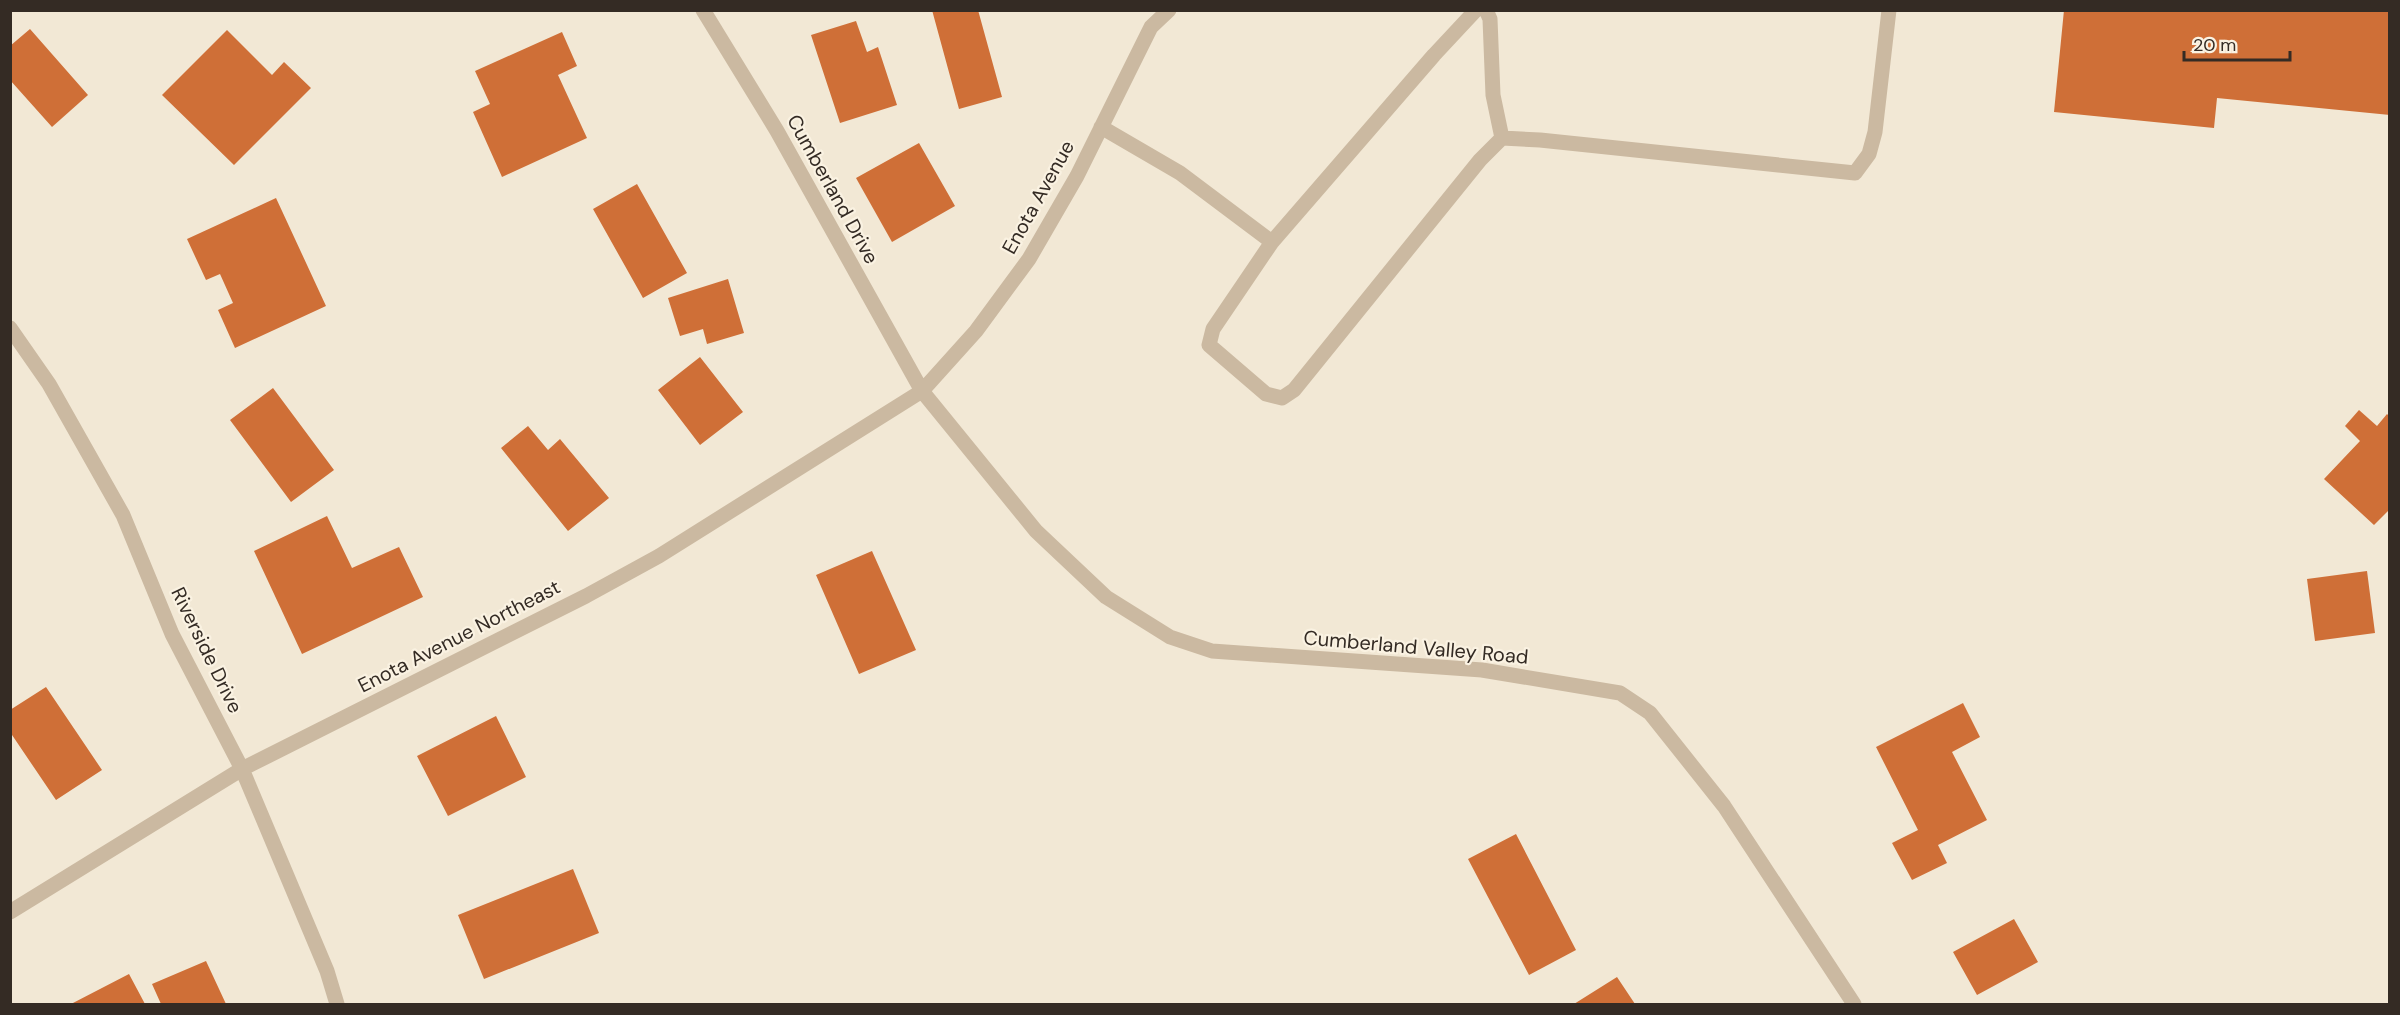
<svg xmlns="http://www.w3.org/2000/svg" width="2400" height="1015" font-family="'DM Sans',sans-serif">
<rect width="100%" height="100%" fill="#f2e8d5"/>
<!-- building -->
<path fill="#cf6f37" d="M 932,10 L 978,10 L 1002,97 L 959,109 Z
M 2064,10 L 2390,10 L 2390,115 L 2217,98 L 2214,128 L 2054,112 Z
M 856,21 L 867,52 L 878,47 L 897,105 L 840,123 L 811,35 Z
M 30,29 L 88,95 L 52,127 L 10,80 L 10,46 Z
M 227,30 L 272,75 L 284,62 L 311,88 L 234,165 L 162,95 Z
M 562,32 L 577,66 L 558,75 L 587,138 L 502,177 L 473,112 L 490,104 L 475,71 Z
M 919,143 L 955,206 L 892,242 L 856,178 Z
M 637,184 L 687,273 L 643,298 L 593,209 Z
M 276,198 L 326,306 L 235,348 L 218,310 L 233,303 L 220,274 L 206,280 L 187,239 Z
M 728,279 L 744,333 L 707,344 L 703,329 L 680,336 L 668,298 Z
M 700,357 L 743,412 L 700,445 L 658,390 Z
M 273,388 L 334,470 L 291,502 L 230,420 Z
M 2359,410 L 2377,426 L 2387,414 L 2390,417 L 2390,509 L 2374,525 L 2324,479 L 2360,441 L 2345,426 Z
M 528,426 L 548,450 L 560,439 L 609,498 L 568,531 L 501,448 Z
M 327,516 L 352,568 L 399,547 L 423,597 L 302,654 L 254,551 Z
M 872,551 L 916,650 L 859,674 L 816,575 Z
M 2367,571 L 2375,633 L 2315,641 L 2307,579 Z
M 46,687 L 102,770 L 56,800 L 10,732 L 10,710 Z
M 1963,703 L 1980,737 L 1952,752 L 1987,820 L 1938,845 L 1947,863 L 1912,880 L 1892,843 L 1918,830 L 1876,747 Z
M 496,716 L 526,777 L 448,816 L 417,756 Z
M 1516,834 L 1576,950 L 1529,975 L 1468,859 Z
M 573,869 L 599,933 L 484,979 L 458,915 Z
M 2014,919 L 2038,962 L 1977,995 L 1953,952 Z
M 206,961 L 226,1004 L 161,1004 L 152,984 Z
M 129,974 L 145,1004 L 71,1004 Z
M 1617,977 L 1635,1004 L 1574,1004 Z"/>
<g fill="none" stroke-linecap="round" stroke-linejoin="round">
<!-- minor -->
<path stroke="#cbb9a1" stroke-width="15" d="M 703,10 L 777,131 L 922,391 L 1036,531 L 1106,597 L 1170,637 L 1212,651 L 1482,670 L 1620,693 L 1650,713 L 1724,806 L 1854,1004
M 1486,10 L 1490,19 L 1493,95 L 1502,138
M 1101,127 L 1180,173 L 1272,242 L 1213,329 L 1209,345 L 1266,394 L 1282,398 L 1294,390 L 1480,160 L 1502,138 L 1540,140 L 1855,173 L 1869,154 L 1875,132 L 1889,10
M 1272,242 L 1434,55 L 1476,10
M 10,328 L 49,384 L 123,515 L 172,634 L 242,769 L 327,971 L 337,1004
M 10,912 L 242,769 L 586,596 L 659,556 L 922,391 L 976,331 L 1029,259 L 1077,176 L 1151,27 L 1169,10"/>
</g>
<g text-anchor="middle" stroke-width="4.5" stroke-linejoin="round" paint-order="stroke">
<!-- street labels -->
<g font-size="20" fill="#342b24" stroke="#faf2e2">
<text transform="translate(833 189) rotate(61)" y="7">Cumberland Drive</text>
<text transform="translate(1038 197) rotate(-61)" y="7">Enota Avenue</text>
<text transform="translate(459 636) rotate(-27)" y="7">Enota Avenue Northeast</text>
<text transform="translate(1416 647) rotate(5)" y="7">Cumberland Valley Road</text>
<text transform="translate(207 650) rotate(64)" y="7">Riverside Drive</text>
</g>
</g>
<!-- border -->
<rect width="2400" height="1015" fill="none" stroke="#342b24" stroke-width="24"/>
<!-- scale -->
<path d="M2184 51v9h106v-9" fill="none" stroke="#342b24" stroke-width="3"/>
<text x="2193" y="51" font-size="18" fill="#342b24" stroke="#faf2e2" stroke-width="4.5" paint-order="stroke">20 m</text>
</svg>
